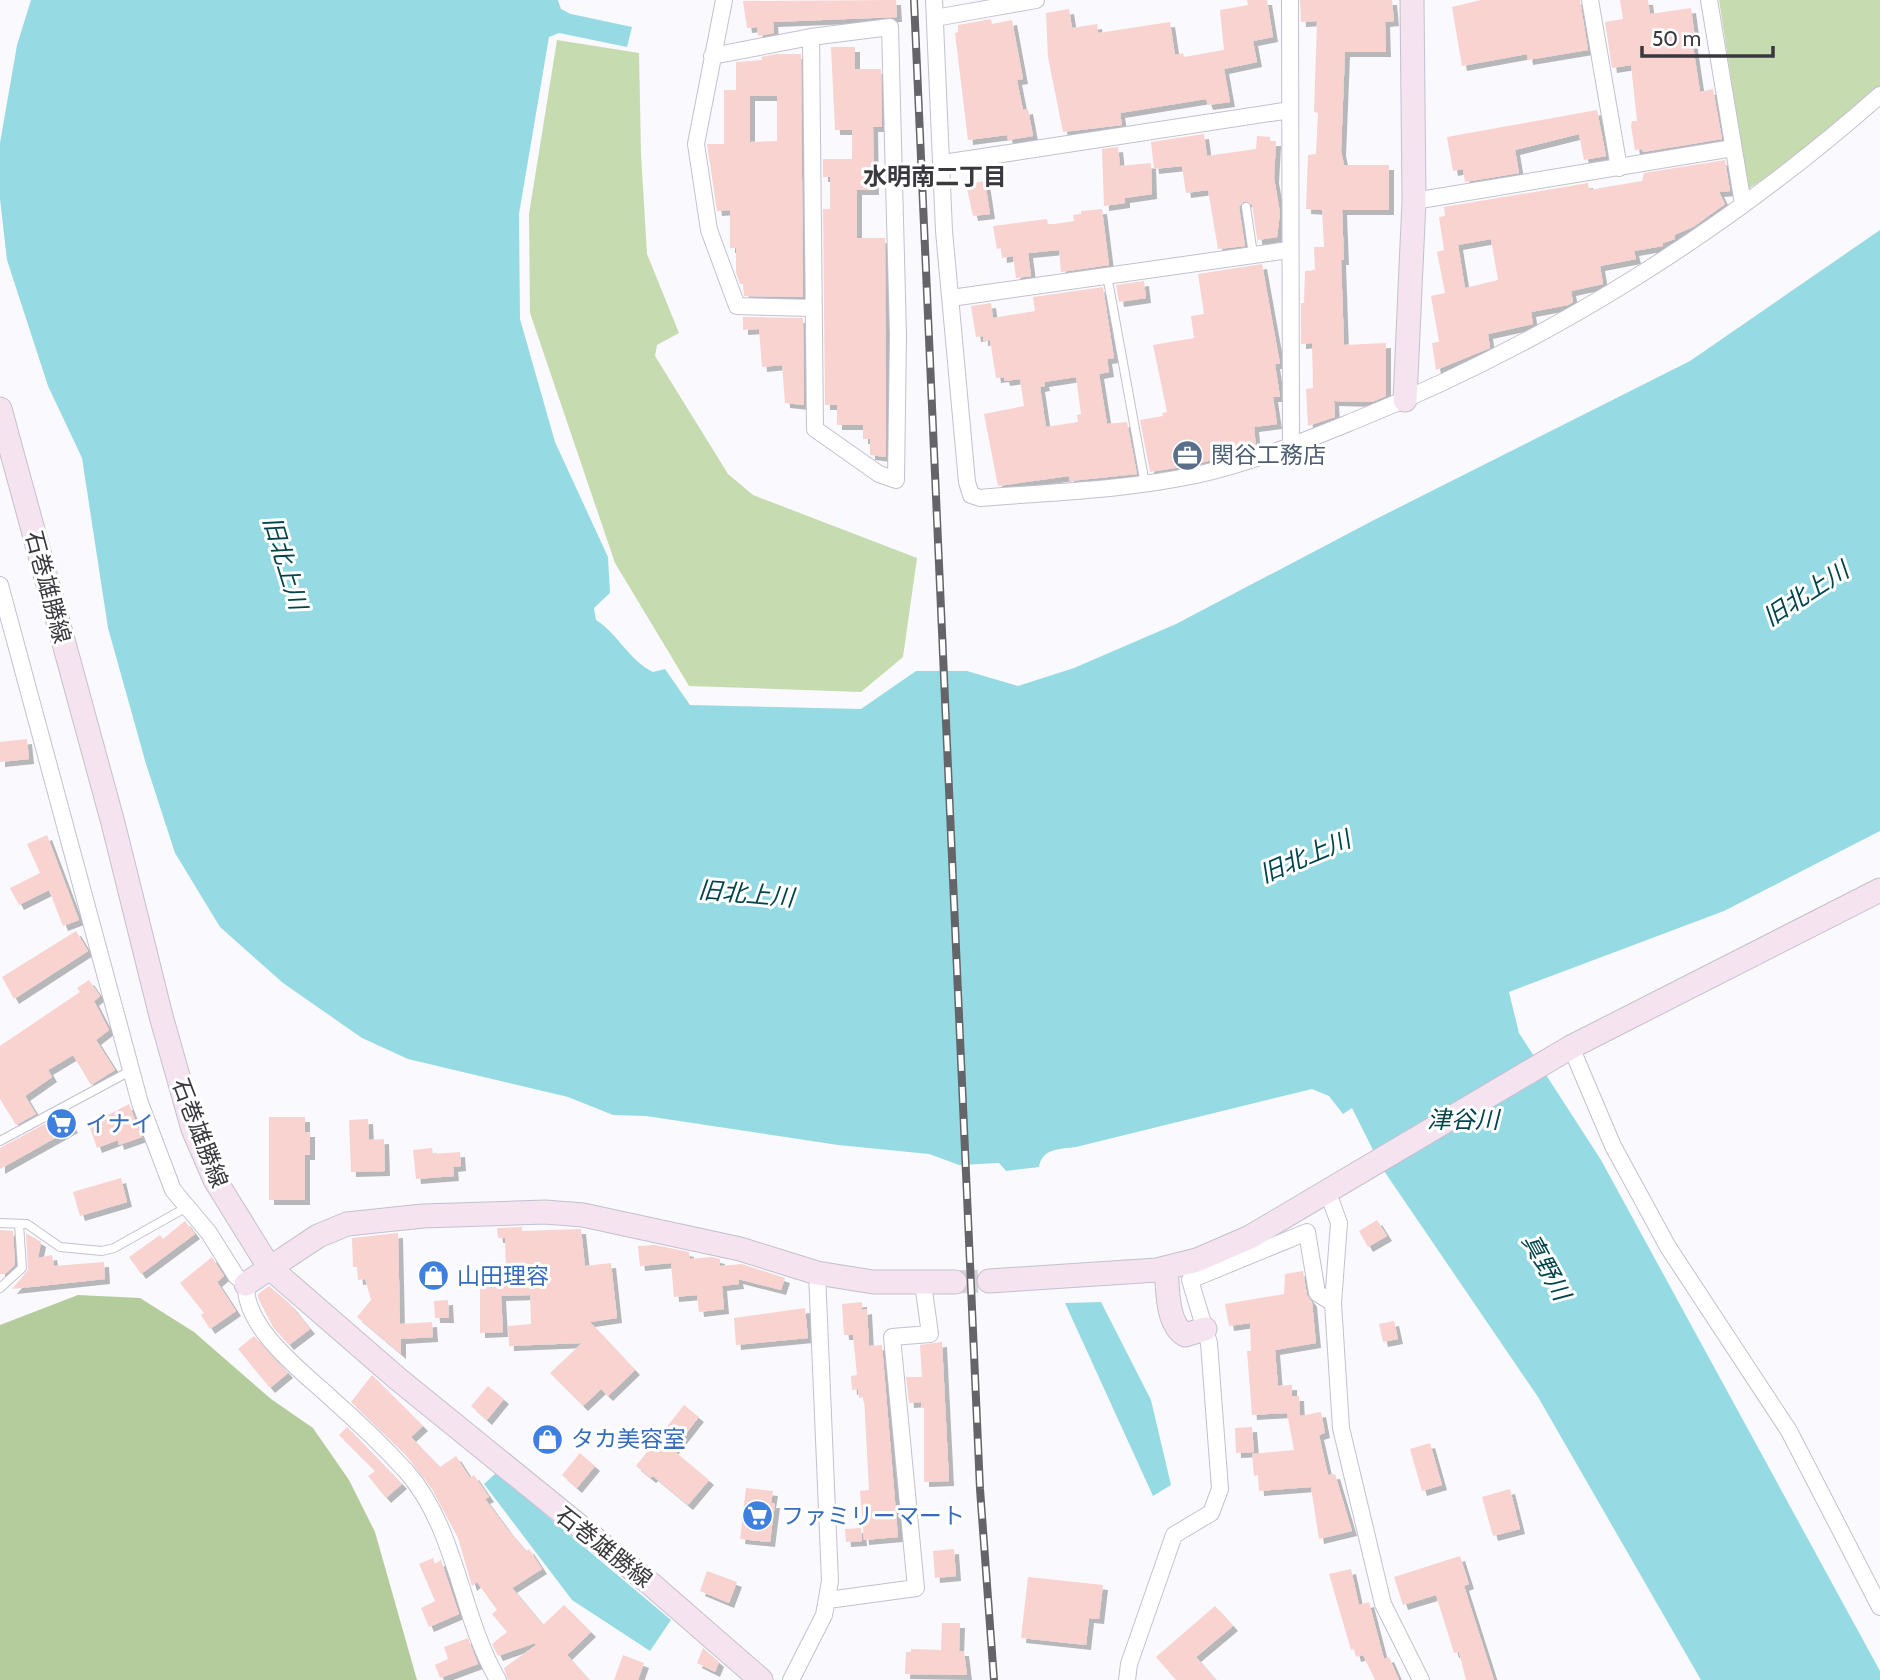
<svg xmlns="http://www.w3.org/2000/svg" width="1880" height="1680" font-family="Cabin,'Noto Sans JP',sans-serif">
<defs>
<filter id="shadow"><feDropShadow dx="5" dy="5" stdDeviation="0" flood-color="#0004"/></filter>
</defs>
<rect width="100%" height="100%" fill="#faf9fd"/>
<!-- green -->
<path fill="#c6dbb0" d="M 1719,0 L 1880,0 L 1880,86 L 1799,156 L 1748,189 Z
M 557,40 L 639,53 L 641,154 L 647,254 L 679,333 L 657,345 L 655,356 L 728,474 L 753,495 L 917,558 L 903,657 L 861,692 L 689,686 L 615,563 L 530,313 L 529,214 Z"/>
<!-- forest -->
<path fill="#b4cc9c" d="M 78,1295 L 140,1298 L 194,1332 L 271,1399 L 313,1428 L 349,1480 L 375,1532 L 417,1680 L 0,1680 L 0,1325 Z"/>
<!-- water -->
<path fill="#96dbe3" d="M 31,0 L 558,0 L 561,9 L 571,14 L 632,27 L 627,47 L 559,33 L 549,37 L 519,214 L 520,319 L 555,442 L 608,557 L 610,593 L 594,608 L 596,620 C 618,634 630,661 653,672 L 665,669 L 690,705 L 861,709 L 916,671 L 967,671 L 1018,686 L 1074,668 L 1176,624 L 1374,520 L 1690,361 L 1880,230 L 1880,831 L 1724,911 L 1509,992 L 1519,1033 L 1601,1160 L 1880,1671 L 1880,1680 L 1701,1680 L 1538,1397 L 1382,1168 L 1352,1108 L 1343,1114 L 1329,1096 L 1312,1089 L 1076,1147 C 1061,1149 1042,1148 1039,1167 L 1006,1171 L 999,1163 L 959,1165 L 929,1154 L 838,1145 L 646,1116 L 613,1115 L 568,1097 L 408,1059 L 362,1038 L 283,983 L 220,927 L 175,853 L 146,764 L 108,628 L 82,458 L 48,386 L 7,260 L 0,199 L 0,143 L 17,45 Z
M 1101,1302 L 1151,1400 L 1171,1485 L 1153,1496 L 1065,1303 Z
M 496,1473 L 671,1620 L 650,1651 L 572,1600 L 484,1484 Z"/>
<!-- building -->
<path fill="#f8d3d0" fill-rule="evenodd" filter="url(#shadow)" d="M 896,0 L 897,17 L 773,22 L 774,33 L 758,36 L 757,27 L 747,28 L 743,1 Z
M 1247,0 L 1267,0 L 1273,37 L 1253,41 L 1257,62 L 1224,69 L 1230,102 L 1208,105 L 1206,99 L 1120,113 L 1122,125 L 1063,132 L 1048,57 L 1046,13 L 1069,9 L 1072,28 L 1097,24 L 1098,33 L 1170,22 L 1175,55 L 1183,53 L 1184,57 L 1224,50 L 1220,10 L 1248,5 Z
M 1300,0 L 1392,0 L 1394,21 L 1385,22 L 1386,52 L 1345,52 L 1341,151 L 1344,165 L 1389,165 L 1389,210 L 1342,210 L 1344,260 L 1341,260 L 1344,345 L 1386,343 L 1386,396 L 1372,402 L 1334,401 L 1335,417 L 1308,426 L 1306,389 L 1313,388 L 1312,343 L 1301,344 L 1301,303 L 1304,303 L 1305,271 L 1315,270 L 1314,247 L 1324,247 L 1322,210 L 1306,209 L 1308,155 L 1316,154 L 1318,113 L 1314,112 L 1317,21 L 1301,22 Z
M 1481,0 L 1580,0 L 1588,50 L 1528,60 L 1527,54 L 1462,66 L 1452,7 Z
M 1620,0 L 1648,0 L 1650,14 L 1691,8 L 1695,38 L 1692,39 L 1700,92 L 1713,89 L 1722,139 L 1643,152 L 1642,149 L 1635,150 L 1631,126 L 1632,121 L 1637,121 L 1631,65 L 1612,68 L 1605,22 L 1623,19 Z
M 991,19 L 992,24 L 1012,20 L 1023,79 L 1017,80 L 1023,110 L 1028,109 L 1033,136 L 1008,140 L 1007,135 L 968,140 L 955,33 L 958,32 L 958,25 Z
M 831,47 L 855,47 L 855,69 L 881,69 L 882,127 L 873,127 L 874,190 L 857,190 L 857,238 L 885,238 L 886,457 L 870,455 L 870,439 L 863,439 L 863,425 L 837,425 L 837,405 L 825,405 L 823,209 L 830,209 L 830,177 L 823,177 L 823,159 L 852,159 L 852,130 L 835,130 Z
M 777,54 L 801,54 L 803,297 L 744,296 L 743,284 L 740,284 L 736,272 L 736,248 L 730,248 L 730,210 L 717,211 L 707,144 L 724,144 L 724,90 L 736,90 L 736,62 L 762,60 L 761,57 ZM 750,96 L 777,96 L 777,141 L 750,142 Z
M 1597,110 L 1606,156 L 1584,160 L 1579,134 L 1515,150 L 1519,173 L 1465,182 L 1463,169 L 1453,171 L 1447,137 Z
M 1204,134 L 1207,156 L 1256,149 L 1257,136 L 1270,137 L 1270,141 L 1276,141 L 1274,178 L 1280,213 L 1277,237 L 1258,240 L 1258,244 L 1252,205 L 1244,201 L 1239,207 L 1245,246 L 1218,249 L 1208,190 L 1186,193 L 1182,166 L 1154,169 L 1151,142 Z
M 1118,147 L 1120,166 L 1151,163 L 1152,194 L 1125,198 L 1125,203 L 1104,206 L 1102,149 Z
M 1725,160 L 1730,191 L 1719,192 L 1725,204 L 1693,227 L 1674,235 L 1675,239 L 1663,243 L 1663,246 L 1634,251 L 1636,259 L 1600,266 L 1603,284 L 1571,291 L 1573,302 L 1568,305 L 1531,312 L 1533,324 L 1488,334 L 1490,348 L 1436,370 L 1432,343 L 1439,342 L 1431,296 L 1445,293 L 1437,252 L 1444,250 L 1439,217 L 1445,216 L 1444,207 L 1588,183 L 1589,190 L 1642,181 L 1644,173 ZM 1491,239 L 1498,280 L 1465,288 L 1458,245 Z
M 985,181 L 990,214 L 973,216 L 966,184 Z
M 1102,209 L 1109,265 L 1061,272 L 1059,250 L 1028,253 L 1031,276 L 1016,278 L 1013,256 L 1002,258 L 1001,248 L 997,249 L 993,226 L 1047,219 L 1048,225 L 1074,221 L 1073,215 L 1081,214 L 1081,211 Z
M 1262,264 L 1280,364 L 1275,364 L 1280,397 L 1273,397 L 1277,424 L 1254,427 L 1256,447 L 1194,465 L 1150,472 L 1140,420 L 1163,416 L 1162,413 L 1167,412 L 1153,345 L 1194,338 L 1191,316 L 1204,314 L 1198,274 Z
M 1144,281 L 1146,298 L 1119,302 L 1116,285 Z
M 1103,287 L 1114,358 L 1107,359 L 1109,372 L 1099,374 L 1107,424 L 1127,422 L 1137,474 L 1070,481 L 1069,476 L 998,486 L 984,414 L 1024,406 L 1020,379 L 1005,381 L 1004,377 L 996,378 L 990,340 L 983,341 L 983,336 L 976,337 L 971,306 L 991,303 L 993,318 L 1035,311 L 1033,297 ZM 1076,377 L 1081,414 L 1077,415 L 1078,422 L 1046,427 L 1040,387 L 1045,386 L 1044,382 Z
M 743,317 L 803,318 L 804,405 L 785,403 L 782,365 L 762,367 L 759,329 L 743,330 Z
M 27,739 L 29,759 L 0,762 L 0,742 Z
M 47,835 L 79,920 L 63,926 L 49,890 L 19,905 L 10,888 L 40,873 L 27,844 Z
M 76,931 L 88,951 L 14,999 L 2,977 Z
M 89,980 L 100,996 L 94,1001 L 109,1030 L 96,1040 L 115,1070 L 91,1085 L 73,1055 L 48,1070 L 52,1077 L 25,1096 L 36,1114 L 16,1125 L 0,1099 L 0,1046 L 80,992 L 77,988 Z
M 129,1104 L 142,1137 L 119,1145 L 118,1140 L 97,1148 L 89,1125 Z
M 65,1113 L 73,1128 L 0,1169 L 0,1148 Z
M 269,1117 L 305,1117 L 305,1132 L 310,1132 L 310,1155 L 305,1155 L 305,1200 L 269,1200 Z
M 368,1119 L 369,1140 L 384,1139 L 385,1171 L 351,1172 L 349,1120 Z
M 432,1148 L 433,1154 L 460,1152 L 461,1166 L 453,1167 L 454,1176 L 416,1179 L 413,1150 Z
M 121,1178 L 127,1202 L 80,1216 L 73,1192 Z
M 1377,1220 L 1387,1236 L 1368,1247 L 1359,1231 Z
M 185,1221 L 195,1234 L 141,1274 L 129,1257 L 160,1235 L 163,1239 Z
M 522,1227 L 522,1231 L 581,1229 L 585,1266 L 611,1263 L 617,1318 L 590,1322 L 635,1370 L 608,1396 L 601,1389 L 583,1406 L 550,1373 L 582,1343 L 509,1346 L 508,1326 L 531,1324 L 530,1295 L 501,1296 L 503,1332 L 480,1333 L 480,1274 L 506,1272 L 505,1238 L 498,1238 L 497,1228 Z
M 0,1230 L 13,1231 L 15,1265 L 5,1274 L 0,1274 Z
M 26,1233 L 41,1242 L 38,1258 L 52,1255 L 54,1266 L 104,1262 L 105,1279 L 12,1289 L 28,1270 Z
M 398,1233 L 400,1324 L 432,1322 L 433,1337 L 401,1339 L 401,1354 L 357,1317 L 371,1300 L 365,1279 L 358,1280 L 357,1267 L 353,1267 L 352,1238 Z
M 655,1245 L 689,1252 L 690,1259 L 711,1257 L 720,1259 L 720,1266 L 742,1264 L 785,1278 L 781,1290 L 738,1279 L 739,1284 L 722,1286 L 724,1309 L 699,1312 L 697,1295 L 674,1297 L 671,1263 L 640,1266 L 638,1246 Z
M 212,1257 L 224,1276 L 217,1282 L 236,1311 L 210,1329 L 201,1315 L 204,1313 L 180,1283 Z
M 1303,1271 L 1307,1295 L 1312,1302 L 1316,1343 L 1275,1350 L 1278,1386 L 1292,1385 L 1292,1396 L 1299,1396 L 1300,1416 L 1321,1412 L 1325,1433 L 1319,1435 L 1328,1475 L 1335,1474 L 1352,1531 L 1319,1539 L 1311,1487 L 1259,1491 L 1258,1475 L 1254,1476 L 1252,1454 L 1294,1450 L 1287,1413 L 1252,1415 L 1247,1351 L 1251,1351 L 1250,1323 L 1229,1326 L 1225,1304 L 1284,1294 L 1285,1274 Z
M 269,1286 L 289,1303 L 310,1329 L 289,1345 L 273,1327 L 258,1298 L 258,1294 Z
M 448,1300 L 449,1318 L 435,1318 L 434,1301 Z
M 862,1302 L 862,1310 L 867,1309 L 869,1346 L 882,1345 L 898,1537 L 864,1540 L 860,1491 L 869,1490 L 864,1397 L 859,1398 L 858,1389 L 852,1390 L 851,1376 L 857,1375 L 853,1335 L 844,1335 L 842,1304 Z
M 805,1308 L 808,1338 L 736,1345 L 734,1318 Z
M 1394,1321 L 1398,1339 L 1383,1342 L 1379,1324 Z
M 254,1336 L 288,1373 L 270,1388 L 238,1349 Z
M 942,1342 L 949,1481 L 924,1482 L 924,1408 L 921,1408 L 921,1402 L 909,1403 L 906,1377 L 922,1377 L 920,1345 Z
M 372,1375 L 423,1426 L 411,1437 L 440,1467 L 456,1456 L 470,1478 L 474,1475 L 489,1497 L 485,1499 L 508,1530 L 526,1551 L 529,1549 L 542,1569 L 512,1588 L 543,1625 L 564,1605 L 591,1632 L 567,1655 L 589,1680 L 508,1680 L 504,1668 L 536,1645 L 535,1643 L 498,1656 L 492,1644 L 507,1632 L 492,1614 L 497,1610 L 477,1582 L 472,1586 L 458,1538 L 432,1489 L 405,1454 L 351,1402 Z
M 488,1386 L 504,1399 L 487,1420 L 471,1406 Z
M 684,1405 L 699,1417 L 673,1450 L 709,1480 L 688,1505 L 653,1476 L 651,1478 L 636,1466 Z
M 347,1427 L 402,1484 L 386,1498 L 368,1476 L 375,1471 L 339,1435 Z
M 1252,1427 L 1254,1452 L 1236,1453 L 1235,1428 Z
M 1430,1443 L 1442,1485 L 1422,1491 L 1410,1449 Z
M 580,1453 L 595,1466 L 577,1488 L 562,1475 Z
M 746,1488 L 773,1491 L 771,1503 L 775,1503 L 770,1542 L 740,1539 Z
M 1510,1489 L 1520,1529 L 1493,1536 L 1482,1497 Z
M 861,1528 L 862,1541 L 846,1542 L 845,1529 Z
M 954,1549 L 956,1576 L 935,1578 L 933,1551 Z
M 1460,1556 L 1469,1584 L 1464,1586 L 1494,1680 L 1466,1680 L 1459,1652 L 1454,1653 L 1436,1595 L 1403,1605 L 1394,1577 Z
M 433,1558 L 435,1564 L 441,1560 L 459,1614 L 429,1627 L 421,1608 L 435,1601 L 419,1564 Z
M 1351,1569 L 1359,1605 L 1369,1602 L 1384,1659 L 1389,1657 L 1399,1680 L 1375,1680 L 1363,1655 L 1356,1657 L 1354,1649 L 1351,1650 L 1329,1574 Z
M 707,1571 L 737,1582 L 729,1603 L 700,1591 Z
M 1028,1577 L 1103,1585 L 1099,1619 L 1089,1618 L 1086,1645 L 1021,1638 Z
M 1215,1606 L 1233,1626 L 1196,1657 L 1216,1680 L 1176,1680 L 1156,1657 Z
M 942,1623 L 960,1623 L 959,1651 L 964,1651 L 967,1675 L 905,1674 L 906,1652 L 911,1652 L 911,1649 L 941,1650 Z
M 468,1638 L 478,1664 L 440,1678 L 435,1665 L 448,1659 L 444,1647 Z
M 703,1648 L 719,1662 L 715,1672 L 697,1663 Z
M 623,1655 L 644,1663 L 638,1680 L 614,1680 Z"/>
<g fill="none" stroke-linecap="round" stroke-linejoin="round">
<!-- secondary-tunnel -->
<path stroke="#d3d2d7" stroke-width="23" stroke-dasharray="23 11" stroke-linecap="butt" d="M 955,1282 L 989,1281"/>
<defs>
<path id="lane" d="M 1246,207 L 1253,254
M 1107,275 L 1145,484
M 0,1141 L 132,1070
M 0,1223 L 27,1224 L 60,1247 L 102,1251 L 114,1248 L 187,1207
M 0,1288 L 22,1268 L 19,1224"/>
<path id="street" d="M 724,0 L 696,144 L 709,230 L 737,306 L 814,308
M 934,0 L 944,231 L 967,482 L 971,495 L 980,498 C 1052,492 1125,490 1196,475 C 1251,463 1304,441 1356,420 C 1547,343 1726,231 1880,95
M 1290,0 L 1291,446
M 1590,0 L 1619,168
M 1709,0 L 1743,204
M 935,18 L 1036,0
M 712,56 L 811,37 L 890,27 L 898,335 L 896,480 L 879,474 L 815,429 L 811,37
M 943,163 L 1290,110
M 1414,201 L 1733,148
M 951,298 L 1289,250
M 0,585 L 140,1103 L 173,1190 L 209,1233 L 236,1276 L 246,1284 C 244,1329 303,1372 333,1400 C 358,1422 383,1446 406,1471 C 457,1529 460,1615 498,1680
M 1571,1047 L 1613,1146 L 1668,1247 L 1789,1431 L 1880,1607
M 1328,1193 L 1339,1223 L 1333,1303 L 1341,1428 L 1383,1604 L 1421,1680
M 828,1600 L 916,1588 L 892,1337 L 930,1334 L 923,1284
M 791,1680 L 824,1615 L 830,1581 L 817,1273
M 1127,1680 L 1129,1664 L 1174,1535 L 1211,1513 L 1220,1489 L 1209,1343 L 1190,1280 L 1307,1232 L 1317,1293 L 1333,1303"/>
<path id="secondary" d="M 1405,400 L 1414,201 L 1412,0
M 0,409 L 113,823 L 161,1016 L 193,1129 L 215,1180 L 269,1267 L 398,1379 L 652,1585 L 761,1680
M 1166,1268 C 1168,1288 1166,1323 1185,1335 L 1205,1329
M 989,1281 L 1157,1270 L 1197,1260 L 1250,1237 L 1571,1047 L 1880,890
M 246,1284 L 318,1236 L 347,1224 L 423,1216 L 545,1212 L 583,1215 L 740,1249 L 817,1273 L 873,1282 L 955,1282"/>
</defs>
<!-- lane casing -->
<use href="#lane" stroke="#c3c0d0" stroke-width="10"/>
<!-- street casing -->
<use href="#street" stroke="#c3c0d0" stroke-width="18"/>
<!-- secondary casing -->
<use href="#secondary" stroke="#c3c0d0" stroke-width="25"/>
<!-- lane -->
<use href="#lane" stroke="#fff" stroke-width="8"/>
<!-- street -->
<use href="#street" stroke="#fff" stroke-width="16"/>
<!-- secondary -->
<use href="#secondary" stroke="#f5e3ef" stroke-width="23"/>
<defs>
<path id="rail" d="M 914,0 L 980,1489 L 994,1680"/>
</defs>
<!-- rail casing -->
<use href="#rail" stroke="#656469" stroke-width="8"/>
<!-- rail -->
<use href="#rail" stroke="#fff" stroke-width="5" stroke-dasharray="16" stroke-linecap="butt"/>
</g>
<!-- icons -->
<defs>
<symbol id="office-disc" viewBox="-11 -11 22 22"><circle r="9.5" fill="#5c6f8a" stroke="#fff"/><path d="M-6-3h4V-5.5h4V-3h4V5H-6ZM-1-4.5V-3h2v-1.5ZM-6 0V1H6V0Z" fill="#fff"/></symbol>
<symbol id="supermarket-disc" viewBox="-11 -11 22 22"><circle r="9.5" fill="#3f7fe0" stroke="#fff"/><path d="M-6-5.5h2.5l.6 2H6L4.5 2H-2.5L-4.4-4H-6ZM-1.5 3.2a1.3 1.3 0 1 0 .1 0ZM3 3.2a1.3 1.3 0 1 0 .1 0Z" fill="#fff"/></symbol>
<symbol id="shop-disc" viewBox="-11 -11 22 22"><circle r="9.5" fill="#3f7fe0" stroke="#fff"/><path d="M-5-2.5h2.3a2.7 3.5 0 0 1 5.4 0H5L5.5 6h-11ZM-1.5-2.5h3a1.5 2.3 0 0 0-3 0Z" fill="#fff"/></symbol>
</defs>
<g fill-rule="evenodd">
<use href="#office-disc" x="1170" y="438" width="35" height="35"/>
<use href="#supermarket-disc" x="44" y="1106" width="35" height="35"/>
<use href="#shop-disc" x="416" y="1258" width="35" height="35"/>
<use href="#shop-disc" x="530" y="1422" width="35" height="35"/>
<use href="#supermarket-disc" x="740" y="1498" width="35" height="35"/>
</g>
<g text-anchor="middle" stroke-width="6" stroke-linejoin="round" paint-order="stroke">
<!-- service labels -->
<g font-size="23" fill="#4e5e75" stroke="#fff" text-anchor="start">
<text x="1211" y="463">関谷工務店</text>
</g>
<!-- street labels -->
<g font-size="23" fill="#39383e" stroke="#fff">
<text transform="translate(48 587) rotate(75)" y="8">石巻雄勝線</text>
<text transform="translate(200 1133) rotate(69)" y="8">石巻雄勝線</text>
<text transform="translate(604 1547) rotate(38)" y="8">石巻雄勝線</text>
</g>
<!-- shop labels -->
<g font-size="23" fill="#366cbe" stroke="#fff" text-anchor="start">
<text x="85" y="1132">イナイ</text>
<text x="457" y="1284">山田理容</text>
<text x="571" y="1447">タカ美容室</text>
<text x="781" y="1524">ファミリーマート</text>
</g>
<!-- neighbourhood labels -->
<g font-size="24" font-weight="bold" fill="#39383e" stroke="#fff">
<text x="935" y="185">水明南二丁目</text>
</g>
<!-- water labels -->
<g font-size="24" font-style="italic" fill="#01444a" stroke="#fff">
<text transform="translate(285 563) rotate(73)" y="8">旧北上川</text>
<text transform="translate(1806 594) rotate(-33)" y="8">旧北上川</text>
<text transform="translate(1305 857) rotate(-23)" y="8">旧北上川</text>
<text transform="translate(746 894) rotate(5)" y="8">旧北上川</text>
<text x="1463" y="1128">津谷川</text>
<text transform="translate(1546 1267) rotate(61)" y="8">真野川</text>
</g>
</g>
<!-- scale -->
<path d="M1642 46v10h131v-10" fill="none" stroke="#39383e" stroke-width="3.5"/>
<text x="1652" y="46" font-size="21" fill="#39383e" stroke="#ffffff" stroke-width="5" paint-order="stroke">50 m</text>
</svg>
